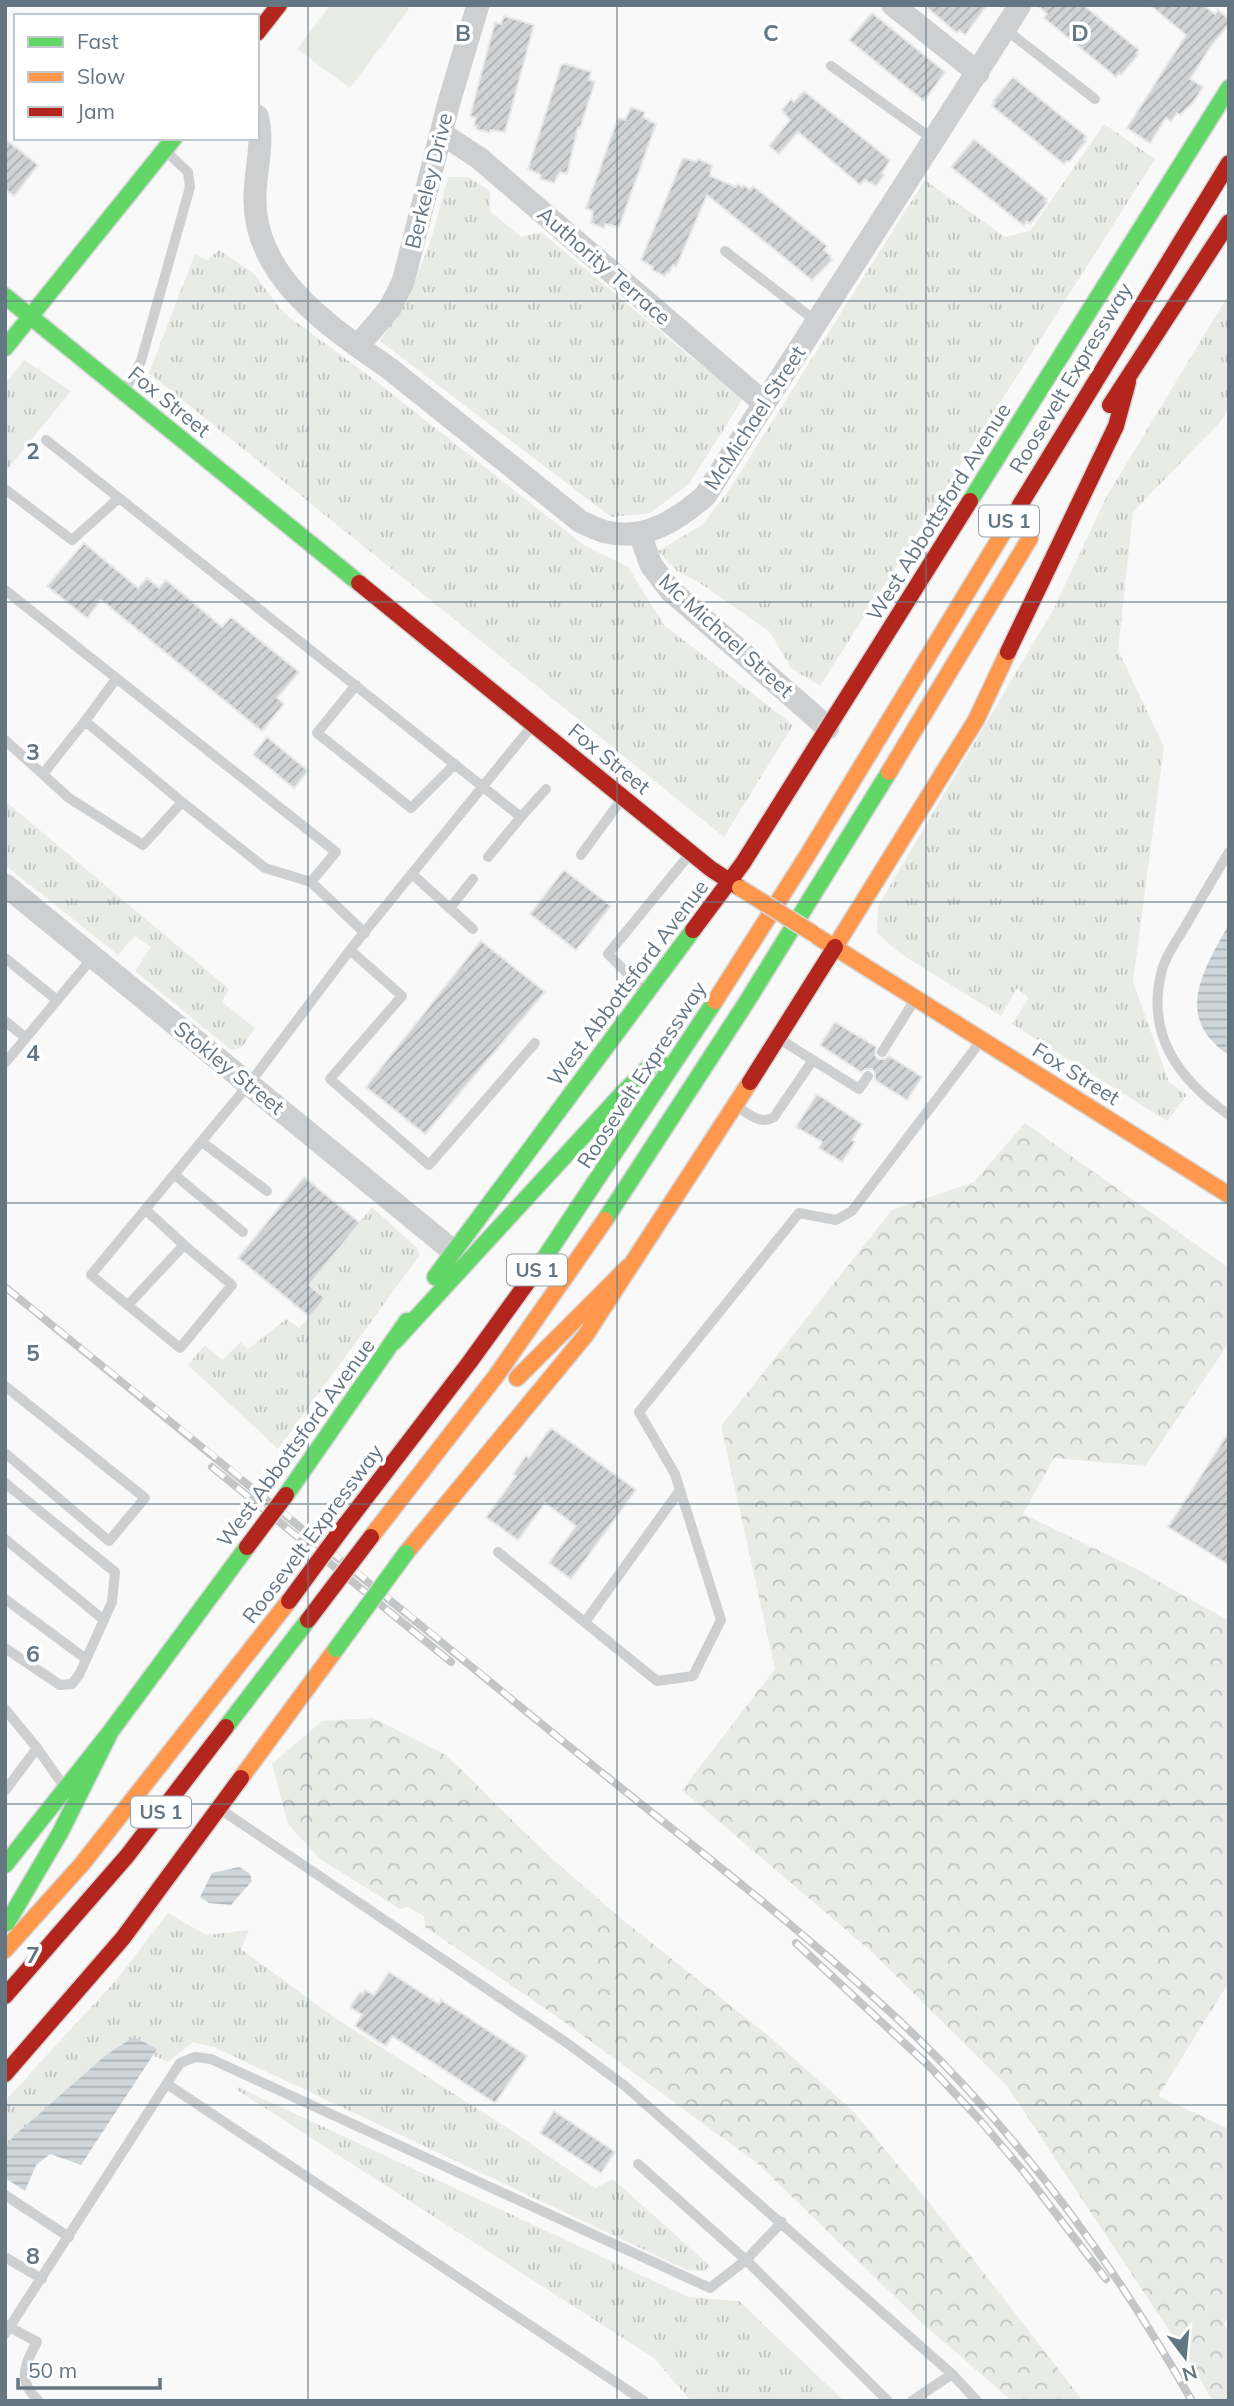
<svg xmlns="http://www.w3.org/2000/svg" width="1234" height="2406" font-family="Mulish,sans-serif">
<defs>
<pattern id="grass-tufts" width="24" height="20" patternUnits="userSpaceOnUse" patternTransform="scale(1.75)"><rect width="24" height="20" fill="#e8ebe6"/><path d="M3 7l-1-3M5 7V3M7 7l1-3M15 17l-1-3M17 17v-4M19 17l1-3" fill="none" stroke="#c0c3c0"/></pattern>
<pattern id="forest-crowns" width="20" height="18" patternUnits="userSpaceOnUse" patternTransform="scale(1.75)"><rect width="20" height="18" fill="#e8ebe6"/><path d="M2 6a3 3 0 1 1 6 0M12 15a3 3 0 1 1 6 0" fill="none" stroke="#c0c3c0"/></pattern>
<pattern id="water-rules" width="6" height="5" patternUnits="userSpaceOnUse" patternTransform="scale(1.75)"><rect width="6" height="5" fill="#ced6d9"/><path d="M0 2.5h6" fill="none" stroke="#abb2b5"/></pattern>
<pattern id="building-hatch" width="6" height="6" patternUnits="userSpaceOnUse" patternTransform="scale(1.75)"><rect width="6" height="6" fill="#d0d2d3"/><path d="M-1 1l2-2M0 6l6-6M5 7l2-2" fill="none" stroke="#acafb1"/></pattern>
</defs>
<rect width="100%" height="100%" fill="#f9f9f9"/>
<!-- grass -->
<path fill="url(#grass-tufts)" d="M 1104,124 L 1155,159 L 820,686 L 791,668 L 770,632 L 697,581 L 677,571 L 658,551 L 702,525 L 729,490 L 925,180 L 1005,237 L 1030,231 Z
M 448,177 L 468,177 L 490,191 L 490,211 L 521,237 L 541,232 L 692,358 L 744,397 L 689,484 L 650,513 L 611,517 L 380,341 L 408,299 L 431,240 Z
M 219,250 L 253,273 L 284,313 L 377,382 L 585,546 L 628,567 L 664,625 L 793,725 L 724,837 L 149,373 L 195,254 L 207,260 Z
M 1229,294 L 1229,406 L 1222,420 L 1133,512 L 1118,650 L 1164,747 L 1133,982 L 1169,1082 L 1187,1095 L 1167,1121 L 1012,1024 L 1029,998 L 1017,988 L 1001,1016 L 901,954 L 877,933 L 878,906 L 1053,610 L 1107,496 Z
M 24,360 L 71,391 L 5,472 L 5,384 Z
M 5,801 L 229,989 L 222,1002 L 255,1028 L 242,1047 L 231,1050 L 135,971 L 151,947 L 135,936 L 118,955 L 5,865 Z
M 372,1207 L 418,1249 L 419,1256 L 278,1449 L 188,1365 L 205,1345 L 222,1360 L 241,1342 L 248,1349 L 286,1319 L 299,1328 L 325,1298 L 309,1285 Z
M 168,1913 L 206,1935 L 249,1930 L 241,1949 L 335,2018 L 506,2127 L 595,2188 L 613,2179 L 710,2266 L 704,2271 L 687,2270 L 214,2047 L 193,2042 L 168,2062 L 154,2056 L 156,2049 L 5,2147 L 5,2101 L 117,1979 Z
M 238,2087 L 688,2297 L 739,2301 L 844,2401 L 691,2401 L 654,2358 L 237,2090 Z"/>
<!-- forest -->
<path fill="url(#forest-crowns)" d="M 1025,1123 L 1229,1268 L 1229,1343 L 1145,1466 L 1054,1458 L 1023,1514 L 1135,1568 L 1229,1621 L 1229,1982 L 1158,2096 L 1229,2129 L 1229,2317 L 1224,2323 L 1229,2335 L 1229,2401 L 1213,2401 L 1186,2356 L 1007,2086 L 872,1952 L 682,1790 L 775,1669 L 721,1426 L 892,1210 L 974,1182 Z
M 373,1718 L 446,1755 L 550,1857 L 624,1921 L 770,2037 L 853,2111 L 932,2206 L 1083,2401 L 1012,2401 L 922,2323 L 757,2163 L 552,2013 L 425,1927 L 424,1916 L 408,1907 L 400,1909 L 320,1859 L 288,1824 L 272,1764 L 322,1721 Z"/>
<!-- pitch -->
<path fill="#e8ebe6" d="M 330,5 L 404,5 L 409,9 L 350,88 L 297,49 Z"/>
<!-- water -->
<path fill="url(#water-rules)" d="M 1229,924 L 1229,1055 C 1172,1018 1204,969 1229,924 Z
M 239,1867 L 250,1874 L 252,1881 L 231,1905 L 209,1903 L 200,1897 L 212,1873 Z
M 134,2037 L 157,2049 L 81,2165 L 50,2154 L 36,2165 L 25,2191 L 5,2178 L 5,2147 L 14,2136 L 106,2055 Z"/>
<!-- building -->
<path fill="url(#building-hatch)" stroke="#e8e8e8" stroke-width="2" d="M 924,5 L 987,5 L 965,35 L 959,30 L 957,33 Z
M 1037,5 L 1083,5 L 1139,50 L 1136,53 L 1138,55 L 1121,75 L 1119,73 L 1116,77 L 1044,18 L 1047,14 Z
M 1150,5 L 1203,5 L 1215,14 L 1218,10 L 1229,19 L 1229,24 L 1211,46 L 1190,79 L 1203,87 L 1193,103 L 1180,115 L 1177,113 L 1171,121 L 1166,118 L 1150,143 L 1127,128 L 1186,35 Z
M 872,13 L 945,72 L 924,101 L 849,40 Z
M 504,16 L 534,25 L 505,132 L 490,130 L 490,133 L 476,129 L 477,126 L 474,126 L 476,118 L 470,116 L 495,22 L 501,24 Z
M 566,64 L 591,72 L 589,80 L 595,82 L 580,128 L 578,127 L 567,174 L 560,172 L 554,183 L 540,179 L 541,175 L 528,169 L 561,65 Z
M 1013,77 L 1086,136 L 1084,140 L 1086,141 L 1069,162 L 1067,161 L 1064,164 L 992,106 L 995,102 L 993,101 Z
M 804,91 L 890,160 L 882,173 L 884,175 L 876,186 L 865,180 L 860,185 L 798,132 L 779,154 L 769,146 L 790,120 L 782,110 L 791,99 L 794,102 Z
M 631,107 L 645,112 L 643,117 L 656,124 L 619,227 L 605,224 L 604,228 L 591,223 L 593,211 L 586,208 L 618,118 L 625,120 Z
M 5,139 L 38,165 L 14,196 L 5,189 Z
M 974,139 L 1047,199 L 1045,201 L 1047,203 L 1030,224 L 1027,221 L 1024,226 L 951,167 Z
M 683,158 L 697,162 L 698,159 L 712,165 L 710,176 L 736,187 L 738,184 L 742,187 L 744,185 L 750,190 L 753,186 L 827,246 L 824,250 L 831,256 L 830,258 L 832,260 L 812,280 L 707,195 L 676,267 L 673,265 L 669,273 L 667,272 L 665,276 L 652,270 L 653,267 L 641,260 Z
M 84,543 L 138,588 L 147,578 L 159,588 L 166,580 L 222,627 L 231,617 L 299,672 L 277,698 L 284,704 L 262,731 L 101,600 L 87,618 L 47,586 Z
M 267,737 L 308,771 L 294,788 L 253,755 Z
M 564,870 L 611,906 L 576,950 L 530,914 Z
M 481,941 L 545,992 L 425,1134 L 366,1087 Z
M 835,1022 L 876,1047 L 875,1055 L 878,1059 L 885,1059 L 889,1056 L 922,1077 L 907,1100 L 875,1080 L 875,1073 L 872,1069 L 865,1069 L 861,1072 L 820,1045 Z
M 817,1094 L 862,1124 L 852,1140 L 855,1142 L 842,1162 L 819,1148 L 822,1142 L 796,1127 Z
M 304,1177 L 360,1223 L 309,1285 L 325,1298 L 310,1317 L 238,1258 Z
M 551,1428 L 636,1490 L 571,1579 L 549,1563 L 576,1526 L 545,1503 L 518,1540 L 486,1517 L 516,1476 L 513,1474 L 526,1456 L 529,1458 Z
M 1229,1432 L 1229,1565 L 1168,1527 Z
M 389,1972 L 439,2004 L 441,2000 L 527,2056 L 495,2103 L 392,2036 L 386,2046 L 355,2026 L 362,2015 L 350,2007 L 360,1992 L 362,1994 L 365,1990 L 374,1995 Z
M 554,2111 L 615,2152 L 601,2173 L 540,2133 Z"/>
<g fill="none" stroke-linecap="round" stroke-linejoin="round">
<defs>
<path id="fast" d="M 5,296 L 359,583
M 5,348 L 174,138
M 970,501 L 1229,88
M 605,1220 L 746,1003 L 889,772
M 540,1265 L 715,1001
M 435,1277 L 693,930
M 394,1342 L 621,1095 L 659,1057
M 286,1495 L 407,1321
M 226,1727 L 308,1620
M 5,1865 L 111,1731 L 247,1547
M 7,1923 L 60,1833 L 111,1731"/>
<path id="slow" d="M 889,772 L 1030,538
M 818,937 L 1229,1195
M 835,947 L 976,720 L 1008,652
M 715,1001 L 807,856 L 1020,505
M 517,1378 L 628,1267
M 371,1537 L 496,1376 L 605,1220
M 406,1553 L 585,1336 L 750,1082
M 241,1778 L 336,1649
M 5,1950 L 82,1864 L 289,1601"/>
<path id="jam" d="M 257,33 L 279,5
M 1110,405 L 1229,222
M 1020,505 L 1229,163
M 359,583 L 711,869 L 740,888
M 1008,652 L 1116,426 L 1128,382
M 693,930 L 743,863 L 970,501
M 750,1082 L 835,947
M 345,1525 L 469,1363 L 540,1265
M 5,1996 L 127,1856 L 226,1727
M 5,2074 L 123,1938 L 241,1778"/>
</defs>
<!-- fast casing -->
<use href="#fast" stroke="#d5d6d7" stroke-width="19"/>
<!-- slow casing -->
<use href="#slow" stroke="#d5d6d7" stroke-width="19"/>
<!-- jam casing -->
<use href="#jam" stroke="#d5d6d7" stroke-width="19"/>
<!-- lane -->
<path stroke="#cecfd0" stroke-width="10" d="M 1005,29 L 1095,99
M 831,66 L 934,140
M 725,251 L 817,322
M 125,390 L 141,361 L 190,187 L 188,172 L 168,153
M 46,440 L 521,817 L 488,857
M 5,489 L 72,540 L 119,498
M 5,590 L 336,852 L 311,882
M 116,679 L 85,721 L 182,802
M 356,685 L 317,733 L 411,808 L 455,764
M 5,740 L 69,798 L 143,845 L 182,802 L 265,868 L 311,882 L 365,933
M 43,774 L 85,721
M 521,817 L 546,789
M 1229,852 C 1214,877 1199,902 1185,927 C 1177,940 1166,955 1162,970 C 1145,1034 1178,1079 1229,1115
M 581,855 L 621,800
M 412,874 L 473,929
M 450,908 L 473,879
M 350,950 L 402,996 L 330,1079 L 429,1165 L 535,1043
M 5,958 L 57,1000
M 645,991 L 608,954 L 689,855
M 5,1021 L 26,1038
M 781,1040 L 859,1089 L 868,1076
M 882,1052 L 914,1001
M 5,1063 L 93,957
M 739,1108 C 750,1115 761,1125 774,1117 L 813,1060
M 202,1142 L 267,1191
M 175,1175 L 243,1232
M 184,1245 L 232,1285 L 180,1348 L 91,1275 L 249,1084 L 350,950 L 531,727
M 128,1305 L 184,1245 L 146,1210
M 5,1386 L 145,1498 L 109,1541 L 5,1453
M 5,1483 L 115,1572 L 112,1602 L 80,1673 L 72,1684 L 60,1685 L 5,1648
M 5,1539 L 104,1620
M 498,1552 L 657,1681 L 693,1676 L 721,1620 L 675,1474 L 639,1412 L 799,1213 L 836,1220 L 852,1211 L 980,1042
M 5,1599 L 86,1659
M 585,1622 L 680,1490
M 5,1709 L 37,1748 L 63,1785
M 5,1791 L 37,1748
M 220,1809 L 567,2043 L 625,2086 L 952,2374 L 977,2401
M 167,2084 L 644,2401
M 638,2164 L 746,2260 L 782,2222
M 5,2195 L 69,2237
M 5,2257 L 42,2279
M 6,2325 L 37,2342 C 25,2364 16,2381 39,2401
M 5,2334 L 180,2063 L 195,2057 L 211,2059 L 710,2288 L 746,2260 L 888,2401
M 912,2401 L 952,2374"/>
<!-- street -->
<path stroke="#cecfd0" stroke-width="23" d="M 893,5 L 978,73
M 257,116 C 265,144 254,172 255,201 C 256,280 332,328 390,369 L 581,522 C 589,525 598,530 606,532 C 646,541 677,520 705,496 L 1020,5
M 441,133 L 479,158 L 764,403
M 358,346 L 390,308 L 403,282 L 449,102 L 478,5
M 640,534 L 651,565 L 670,590 L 828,728
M 5,885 L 453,1251"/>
<!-- fast -->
<use href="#fast" stroke="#63d668" stroke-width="16"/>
<!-- slow -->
<use href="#slow" stroke="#ff974d" stroke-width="16"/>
<!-- jam -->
<use href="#jam" stroke="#b3261e" stroke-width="16"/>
<defs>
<path id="rail" d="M 5,1287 C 189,1435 372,1584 554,1734 C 662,1822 775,1907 878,2001 C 1005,2115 1108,2253 1192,2401
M 212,1467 L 451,1662
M 796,1943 L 928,2065 L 979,2119 L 1024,2172 L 1106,2279"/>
</defs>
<!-- rail casing -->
<use href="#rail" stroke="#c3c5c6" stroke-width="8"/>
<!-- rail -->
<use href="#rail" stroke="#fff" stroke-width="5" stroke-dasharray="16" stroke-linecap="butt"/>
<defs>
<path id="fast-bridge" d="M 336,1649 L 406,1553"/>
<path id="slow-bridge" d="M 740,888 L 814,934"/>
<path id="jam-bridge" d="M 247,1547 L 286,1495
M 289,1601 L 345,1525
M 308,1620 L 371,1537"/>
</defs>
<!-- fast-bridge casing -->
<use href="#fast-bridge" stroke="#d5d6d7" stroke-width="19" stroke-linecap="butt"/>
<!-- slow-bridge casing -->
<use href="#slow-bridge" stroke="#d5d6d7" stroke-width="19" stroke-linecap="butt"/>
<!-- jam-bridge casing -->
<use href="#jam-bridge" stroke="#d5d6d7" stroke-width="19" stroke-linecap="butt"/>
<!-- fast-bridge -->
<use href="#fast-bridge" stroke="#63d668" stroke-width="16"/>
<!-- slow-bridge -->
<use href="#slow-bridge" stroke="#ff974d" stroke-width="16"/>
<!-- jam-bridge -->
<use href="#jam-bridge" stroke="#b3261e" stroke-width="16"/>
</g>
<!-- grid -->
<path fill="none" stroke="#657683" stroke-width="2" stroke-opacity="0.55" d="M 308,5 L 308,2401M 617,5 L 617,2401M 926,5 L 926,2401M 5,301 L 1229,301M 5,602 L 1229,602M 5,902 L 1229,902M 5,1203 L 1229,1203M 5,1504 L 1229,1504M 5,1804 L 1229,1804M 5,2105 L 1229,2105"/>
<g text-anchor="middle" stroke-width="7" stroke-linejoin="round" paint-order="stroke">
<!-- shield labels -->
<g fill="#fff" stroke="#939fa8" stroke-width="2">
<rect x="979" y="505.5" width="60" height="31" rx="5"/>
<rect x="507" y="1254.5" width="60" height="31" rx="5"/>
<rect x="131" y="1796.5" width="60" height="31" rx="5"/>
</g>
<g font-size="19" font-weight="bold" fill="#657683">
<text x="1009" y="528">US 1</text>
<text x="537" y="1277">US 1</text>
<text x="161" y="1819">US 1</text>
</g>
<!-- street labels -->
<g font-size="21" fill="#657683" stroke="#fff">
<text transform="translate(429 181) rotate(-76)" y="7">Berkeley Drive</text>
<text transform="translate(604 266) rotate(41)" y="7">Authority Terrace</text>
<text transform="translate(1071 378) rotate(-59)" y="7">Roosevelt Expressway</text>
<text transform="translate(169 402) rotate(39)" y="7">Fox Street</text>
<text transform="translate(755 418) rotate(-57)" y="7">McMichael Street</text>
<text transform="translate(939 512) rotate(-58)" y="7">West Abbottsford Avenue</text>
<text transform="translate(726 636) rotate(42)" y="7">Mc Michael Street</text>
<text transform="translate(609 759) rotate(39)" y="7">Fox Street</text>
<text transform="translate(628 983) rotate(-53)" y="7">West Abbottsford Avenue</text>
<text transform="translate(229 1068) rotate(39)" y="7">Stokley Street</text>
<text transform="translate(1076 1074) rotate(32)" y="7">Fox Street</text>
<text transform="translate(642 1075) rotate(-57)" y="7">Roosevelt Expressway</text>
<text transform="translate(296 1443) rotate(-54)" y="7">West Abbottsford Avenue</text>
<text transform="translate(313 1534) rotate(-53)" y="7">Roosevelt Expressway</text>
</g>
</g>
<g font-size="23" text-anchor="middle" font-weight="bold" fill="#657683" stroke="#fff" stroke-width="7" stroke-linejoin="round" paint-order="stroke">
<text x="463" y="41">B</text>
<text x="771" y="41">C</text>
<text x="1080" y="41">D</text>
<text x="33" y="459">2</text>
<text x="33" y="760">3</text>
<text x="33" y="1061">4</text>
<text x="33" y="1361">5</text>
<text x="33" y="1662">6</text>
<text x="33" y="1963">7</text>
<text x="33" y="2264">8</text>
</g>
<!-- border -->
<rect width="1234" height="2406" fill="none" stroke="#657683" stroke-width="14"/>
<!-- legend -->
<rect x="14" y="14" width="245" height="126" fill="#ffffff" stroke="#c1c8cd" stroke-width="2"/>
<rect x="28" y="37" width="35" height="10" fill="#63d668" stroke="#c1c8cd" stroke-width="2"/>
<text x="77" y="49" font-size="21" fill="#657683">Fast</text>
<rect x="28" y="72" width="35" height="10" fill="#ff974d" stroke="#c1c8cd" stroke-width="2"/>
<text x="77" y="84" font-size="21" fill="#657683">Slow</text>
<rect x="28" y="107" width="35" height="10" fill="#b3261e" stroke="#c1c8cd" stroke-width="2"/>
<text x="77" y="119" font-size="21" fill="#657683">Jam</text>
<!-- north arrow -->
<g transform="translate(1185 2357) rotate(164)" stroke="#ffffff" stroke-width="5" paint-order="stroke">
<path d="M0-5L12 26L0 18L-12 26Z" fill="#657683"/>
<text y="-10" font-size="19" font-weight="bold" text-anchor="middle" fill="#657683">N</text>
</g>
<!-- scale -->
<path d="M18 2378v10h142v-10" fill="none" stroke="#657683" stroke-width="3.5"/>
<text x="28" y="2378" font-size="21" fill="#657683" stroke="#ffffff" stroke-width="5" paint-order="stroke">50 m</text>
</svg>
